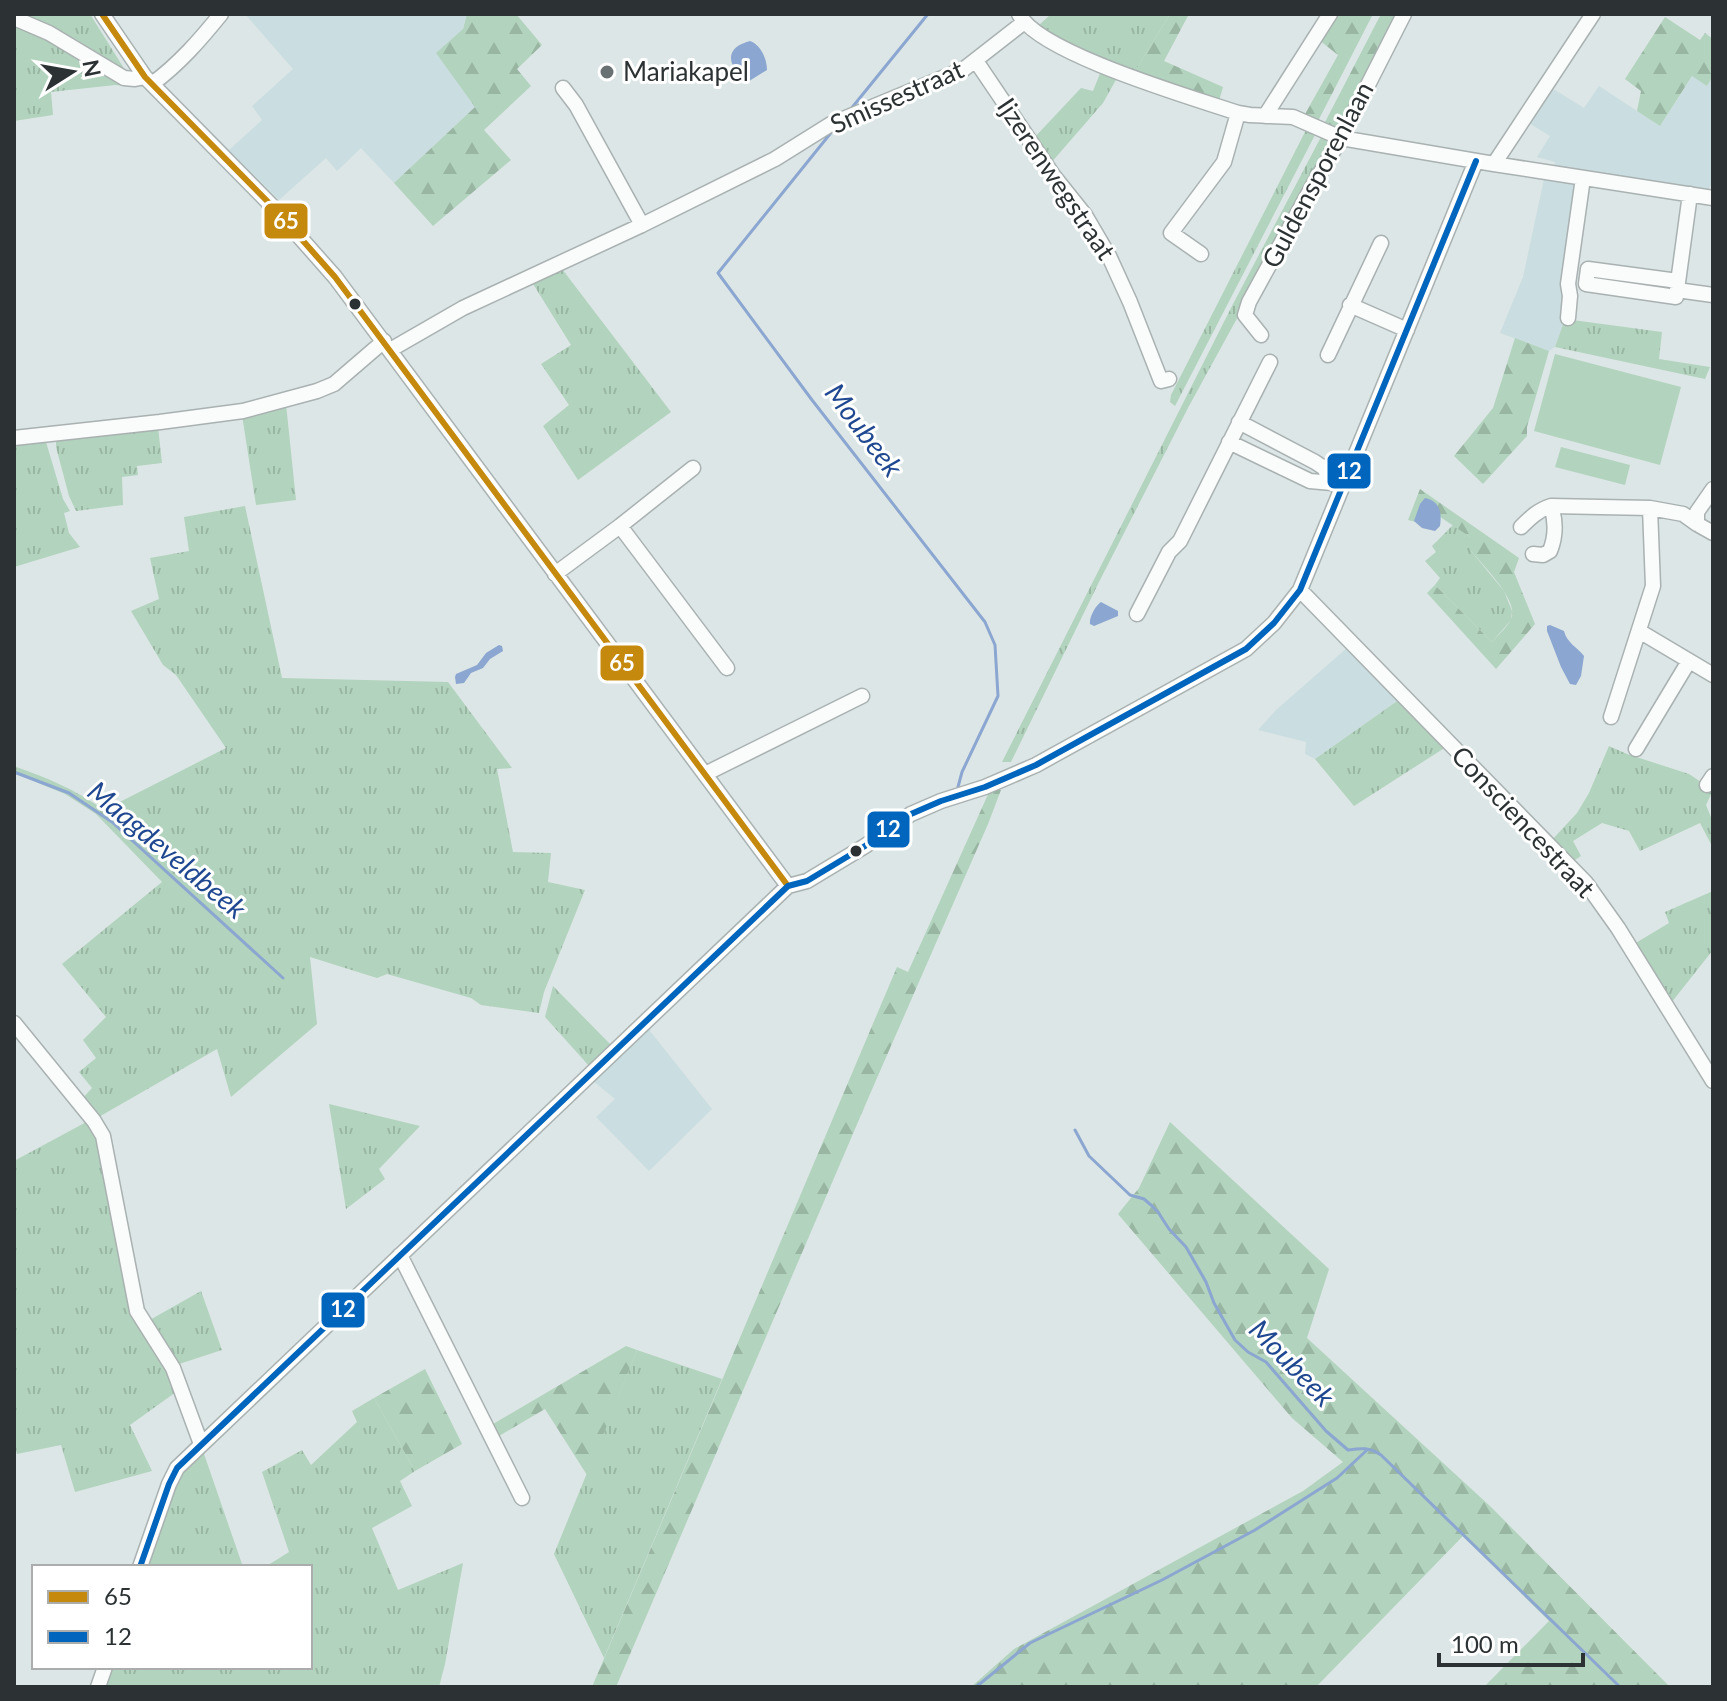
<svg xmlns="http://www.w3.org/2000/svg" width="1727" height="1701" font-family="Lato,sans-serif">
<defs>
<pattern id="grass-tufts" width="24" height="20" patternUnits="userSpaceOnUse" patternTransform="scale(2)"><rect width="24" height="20" fill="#b2d3bd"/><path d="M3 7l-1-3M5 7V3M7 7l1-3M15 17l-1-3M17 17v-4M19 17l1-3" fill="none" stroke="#99b6a3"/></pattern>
<pattern id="forest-firs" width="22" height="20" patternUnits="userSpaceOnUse" patternTransform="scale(2)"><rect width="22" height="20" fill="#b2d3bd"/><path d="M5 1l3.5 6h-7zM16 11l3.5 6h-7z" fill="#99b6a3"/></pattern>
</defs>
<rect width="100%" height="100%" fill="#dce6e6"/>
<!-- built -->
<path fill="#cadde0" d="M 245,14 L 467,14 L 463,28 L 475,107 L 394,183 L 361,148 L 337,171 L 326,158 L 279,200 L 229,150 L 262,120 L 252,106 L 293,69 Z
M 1693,75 L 1707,86 L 1713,76 L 1713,181 L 1709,189 L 1554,170 L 1555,162 L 1537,157 L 1550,136 L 1529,123 L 1550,87 L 1584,108 L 1599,86 L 1660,126 Z
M 1544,179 L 1583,184 L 1565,319 L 1555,347 L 1549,351 L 1500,333 L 1523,277 Z
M 1348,647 L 1400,699 L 1315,759 L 1305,754 L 1306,742 L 1258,730 L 1276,710 Z
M 651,1023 L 650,1031 L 712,1109 L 649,1171 L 596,1117 L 615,1099 L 593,1081 Z"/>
<!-- grass -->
<path fill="url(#grass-tufts)" d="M 22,14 L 90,14 L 125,70 L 77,40 Z
M 1051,14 L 1170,14 L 1134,73 L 1083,51 L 1038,26 Z
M 14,26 L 47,40 L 132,86 L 115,85 L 51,92 L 53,115 L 14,121 Z
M 1101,71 L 1117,78 L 1103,103 L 1050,164 L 1033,139 L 1081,88 L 1093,91 Z
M 1307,128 L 1316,133 L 1175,406 L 1170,402 L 1171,395 Z
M 1321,137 L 1333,143 L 1189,406 L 1099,582 L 1011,762 L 1002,762 L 1233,304 Z
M 559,265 L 671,412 L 578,480 L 543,426 L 569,405 L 541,364 L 571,345 L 530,279 Z
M 1565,319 L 1662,332 L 1659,359 L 1710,367 L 1705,379 L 1555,347 Z
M 286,404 L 296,500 L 256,505 L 242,415 Z
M 158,427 L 162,463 L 137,466 L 138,475 L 122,477 L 123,505 L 76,511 L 69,496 L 56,447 L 56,442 L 61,439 Z
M 41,438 L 46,442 L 63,499 L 70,511 L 64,513 L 69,533 L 80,547 L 14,567 L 14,440 Z
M 245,506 L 282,678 L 448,682 L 512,768 L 497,769 L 513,852 L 551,853 L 548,882 L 585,890 L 544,992 L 539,1013 L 481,1005 L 471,998 L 387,974 L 377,978 L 310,957 L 317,1024 L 231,1097 L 217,1049 L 97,1118 L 81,1100 L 92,1088 L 79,1072 L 96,1058 L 83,1040 L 106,1017 L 62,964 L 162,882 L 96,814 L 65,794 L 14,773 L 14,766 C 49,779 73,788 104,810 L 226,748 L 176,675 L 163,665 L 131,611 L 159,599 L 150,558 L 189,551 L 184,517 Z
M 1453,525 L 1470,537 L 1471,551 L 1504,591 L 1512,611 L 1511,620 L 1492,642 L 1435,585 L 1440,578 L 1425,561 L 1436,552 L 1432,546 Z
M 1400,699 L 1446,747 L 1354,806 L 1315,759 Z
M 1609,746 L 1627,754 L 1689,774 L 1713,790 L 1706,805 L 1713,822 L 1713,848 L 1700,823 L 1640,851 L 1629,831 L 1602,823 L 1573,841 L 1581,856 L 1572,862 L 1551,841 L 1577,813 L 1589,793 Z
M 1713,891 L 1713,950 L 1671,1003 L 1634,944 L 1669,923 L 1665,912 Z
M 553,986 L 612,1046 L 590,1067 L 545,1017 Z
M 329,1104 L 420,1126 L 379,1169 L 385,1179 L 346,1209 Z
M 90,1120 L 102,1141 L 130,1303 L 165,1363 L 176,1392 L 130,1425 L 152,1471 L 75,1492 L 61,1445 L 17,1454 L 14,1444 L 14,1161 Z
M 201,1291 L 222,1350 L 176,1365 L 148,1321 Z
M 637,1350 L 722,1379 L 604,1658 L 554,1554 Z
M 374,1398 L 415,1471 L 400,1481 L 412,1506 L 372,1528 L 398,1590 L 463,1563 L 445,1664 L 439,1687 L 105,1687 L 112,1667 L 310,1667 L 310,1567 L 265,1567 L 289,1552 L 262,1472 L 302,1450 L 311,1465 L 357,1422 L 352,1411 Z
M 203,1451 L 243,1567 L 148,1567 L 180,1474 Z"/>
<!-- forest -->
<path fill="url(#forest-firs)" d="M 467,14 L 516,14 L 542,45 L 517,69 L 531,86 L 484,130 L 511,160 L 433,226 L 394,183 L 475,107 L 436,53 L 463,29 Z
M 1170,14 L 1189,14 L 1164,61 L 1223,87 L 1219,101 L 1134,73 Z
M 1335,14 L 1373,14 L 1317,123 L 1304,116 L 1338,55 L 1319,40 Z
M 1381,14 L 1400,14 L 1337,133 L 1323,126 Z
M 1665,17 L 1700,40 L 1705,33 L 1713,39 L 1713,76 L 1707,86 L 1692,76 L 1660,126 L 1637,111 L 1641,91 L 1625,79 Z
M 1515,338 L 1549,351 L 1527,427 L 1527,436 L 1483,484 L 1454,456 L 1493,408 Z
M 1420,489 L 1519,558 L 1514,572 L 1535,624 L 1496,669 L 1427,593 L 1435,585 L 1492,642 C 1498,635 1510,625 1512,616 C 1516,598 1483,565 1471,551 L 1468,544 L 1470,537 L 1421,504 L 1416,522 L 1408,520 Z
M 990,790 L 1001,790 L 988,824 L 870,1094 L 616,1687 L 592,1687 L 897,967 L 908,972 Z
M 1170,1122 L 1329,1269 L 1307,1338 L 1491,1507 L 1670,1687 L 1484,1687 L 1549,1621 L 1463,1536 L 1316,1687 L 971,1687 L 1014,1649 L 1303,1491 L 1343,1462 L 1292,1418 L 1118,1214 L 1139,1188 Z
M 626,1346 L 637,1350 L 587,1475 L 545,1409 L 494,1439 L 488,1427 Z
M 425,1369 L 462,1444 L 415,1471 L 374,1398 Z"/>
<!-- pitch -->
<path fill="#b2d3bd" d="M 1555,354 L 1681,387 L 1660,465 L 1534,431 Z
M 1561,447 L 1630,465 L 1625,485 L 1555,467 Z"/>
<!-- water -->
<path fill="#8ba6d0" d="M 750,41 C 761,45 767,59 767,70 L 746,83 C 739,79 737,76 734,68 C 726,53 735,45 750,41 Z
M 1425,498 C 1440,501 1442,513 1440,526 L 1435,531 L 1422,528 L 1414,521 L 1420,504 Z
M 1101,602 L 1118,611 L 1118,616 L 1094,626 L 1090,624 C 1089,617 1096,605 1101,602 Z
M 1550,625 L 1564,631 C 1567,643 1577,647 1584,656 L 1581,676 L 1576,685 L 1570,684 L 1561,667 L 1547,631 L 1547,626 Z
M 499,645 L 502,646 L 503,651 L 490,659 L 483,668 L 471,673 L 464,683 L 456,684 L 455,677 L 456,674 L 477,665 L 486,653 Z"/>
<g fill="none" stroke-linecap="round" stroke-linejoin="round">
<!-- stream -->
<path stroke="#8ba6d0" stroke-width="3" d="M 850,110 L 928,14
M 834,129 L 718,273 L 812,400 L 985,622 L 995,645 L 998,696 L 962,772 L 958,787
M 14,772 L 69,793 L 112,822 L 283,978
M 1075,1130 L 1089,1156 L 1130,1195 L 1144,1199 L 1151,1205 L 1158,1212 L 1169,1229 L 1186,1247 L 1206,1282 L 1214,1303 L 1235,1340 L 1248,1352 L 1266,1362 L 1326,1431 L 1348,1450 C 1362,1448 1369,1447 1381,1455 L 1620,1687
M 976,1687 L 1030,1643 L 1162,1580 L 1255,1530 L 1337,1478 L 1367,1450"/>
<defs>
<path id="minor" d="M 102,14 L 145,77 L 274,208 L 335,277 L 788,886
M 1019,14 C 1038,53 1194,98 1238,113 L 1250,115 L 1293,117 L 1341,138 L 1494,164 L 1713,198
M 14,18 L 49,33 L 124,78 L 135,79 L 145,77
M 976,61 L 1053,175 L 1085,215 L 1109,256 L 1130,302 L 1161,381 L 1169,379
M 152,84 C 179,64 200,40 221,14
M 563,88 L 576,105 L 642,225
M 1265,116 L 1330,14
M 1494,164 L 1593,14
M 1201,254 L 1171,233 L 1224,162 L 1238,113
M 1678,281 L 1588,269 L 1586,284 L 1676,297 L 1690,194
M 1677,290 L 1713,295
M 1350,305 L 1407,330
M 1568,318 L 1570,296 L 1568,284 L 1583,178
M 1261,335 L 1245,315 L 1249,302 L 1313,185 L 1341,138 L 1404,14
M 390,350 L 463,308 L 642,225 L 775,159 L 831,124 L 964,69 L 1023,23
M 1328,355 L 1381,243
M 1239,422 L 1315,462 L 1324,468 L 1332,483 L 1342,488
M 14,438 L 160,422 L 243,411 L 317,391 L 334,384 L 384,341
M 1229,442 L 1310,481 L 1332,483
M 1713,489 L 1697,512 L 1697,524 L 1713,533
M 620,526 L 727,668
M 1521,527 C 1530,518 1538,510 1551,506 L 1650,508 L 1683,514 L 1697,524
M 1533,554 L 1543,555 L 1550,551 C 1556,536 1556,521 1551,506
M 555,574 L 620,526 L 693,468
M 1300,590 L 1586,883 L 1618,928 L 1713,1081
M 1137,614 L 1169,552 L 1180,541 L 1270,362
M 1639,631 L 1713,675
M 1611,717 L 1653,586 L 1650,508
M 1636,749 L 1689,661
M 705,774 L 862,696
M 1707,785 L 1713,776
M 14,1023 L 94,1121 L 103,1136 L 137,1311 L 173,1368 L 201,1444
M 400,1255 L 522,1498
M 140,1567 L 169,1484 L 177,1468 L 788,886 L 807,881 L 865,846 L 911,814 L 941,801 L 985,787 L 1036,765 L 1246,649 L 1274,623 L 1300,590 L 1476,161
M 98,1687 L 105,1667"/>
</defs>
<!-- minor casing -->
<use href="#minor" stroke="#a9b1b1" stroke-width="17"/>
<!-- minor -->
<use href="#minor" stroke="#fafbfb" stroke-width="14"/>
<defs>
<path id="bus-1" d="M 102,14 L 145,77 L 274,208 L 335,277 L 788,886"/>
<path id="bus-2" d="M 140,1567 L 169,1484 L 177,1468 L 788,886 L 807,881 L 865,846 L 911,814 L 941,801 L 985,787 L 1036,765 L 1246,649 L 1274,623 L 1300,590 L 1476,161"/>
</defs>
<!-- bus-1 casing -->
<use href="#bus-1" stroke="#fff" stroke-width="12"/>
<!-- bus-2 casing -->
<use href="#bus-2" stroke="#fff" stroke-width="12"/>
<!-- bus-1 -->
<use href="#bus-1" stroke="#c4890d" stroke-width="6"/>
<!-- bus-2 -->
<use href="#bus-2" stroke="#0065bd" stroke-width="6"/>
</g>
<!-- markers -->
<circle fill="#6a7172" stroke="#fff" stroke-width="3" cx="607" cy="72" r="8"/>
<g fill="#2c3233" stroke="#fff" stroke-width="3">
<circle cx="355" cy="304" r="7"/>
<circle cx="856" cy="851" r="7"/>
</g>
<g text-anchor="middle" stroke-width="6" stroke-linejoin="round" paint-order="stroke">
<!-- poi labels -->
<g font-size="26" fill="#2c3233" stroke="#fff" text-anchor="start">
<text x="623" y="81">Mariakapel</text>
</g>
<!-- street labels -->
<g font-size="26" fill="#2c3233" stroke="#fff">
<text transform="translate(897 97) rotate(-24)" y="9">Smissestraat</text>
<text transform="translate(1318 175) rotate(-62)" y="9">Guldensporenlaan</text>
<text transform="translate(1056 179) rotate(56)" y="9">Ijzerenwegstraat</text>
<text transform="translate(1523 822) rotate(47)" y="9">Consciencestraat</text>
</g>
<!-- water labels -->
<g font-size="28" font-style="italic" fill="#1f4890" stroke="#fff">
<text transform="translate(864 430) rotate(53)" y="10">Moubeek</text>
<text transform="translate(167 850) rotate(40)" y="10">Maagdeveldbeek</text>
<text transform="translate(1292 1363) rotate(46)" y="10">Moubeek</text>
</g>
</g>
<g stroke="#fff" stroke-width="3">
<rect x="263" y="202" width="46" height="38" rx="8" fill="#c4890d"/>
<rect x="1326" y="452" width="46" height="38" rx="8" fill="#0065bd"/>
<rect x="599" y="644" width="46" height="38" rx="8" fill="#c4890d"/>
<rect x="866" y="810" width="45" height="39" rx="8" fill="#0065bd"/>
<rect x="320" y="1291" width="46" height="38" rx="8" fill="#0065bd"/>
</g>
<g font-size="22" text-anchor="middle" font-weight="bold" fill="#fff">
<text x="286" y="229">65</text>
<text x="1349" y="479">12</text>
<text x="622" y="671">65</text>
<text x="888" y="837">12</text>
<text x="343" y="1317">12</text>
</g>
<!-- border -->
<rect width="1727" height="1701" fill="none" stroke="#2c3233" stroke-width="32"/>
<!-- legend -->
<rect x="32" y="1565" width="280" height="104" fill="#ffffff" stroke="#abadad" stroke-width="2"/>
<rect x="48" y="1591" width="40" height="12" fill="#c4890d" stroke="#abadad" stroke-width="2"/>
<text x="104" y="1605" font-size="24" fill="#2c3233">65</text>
<rect x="48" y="1631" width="40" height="12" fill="#0065bd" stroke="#abadad" stroke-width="2"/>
<text x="104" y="1645" font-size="24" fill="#2c3233">12</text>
<!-- north arrow -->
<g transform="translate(72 72) rotate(79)" stroke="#ffffff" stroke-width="6" paint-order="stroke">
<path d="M0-6L14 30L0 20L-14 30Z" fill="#2c3233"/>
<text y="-12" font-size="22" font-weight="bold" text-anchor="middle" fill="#2c3233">N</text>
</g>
<!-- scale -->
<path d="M1439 1653v12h144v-12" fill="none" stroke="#2c3233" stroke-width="4"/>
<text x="1451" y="1653" font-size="24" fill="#2c3233" stroke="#ffffff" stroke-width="6" paint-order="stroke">100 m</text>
</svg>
